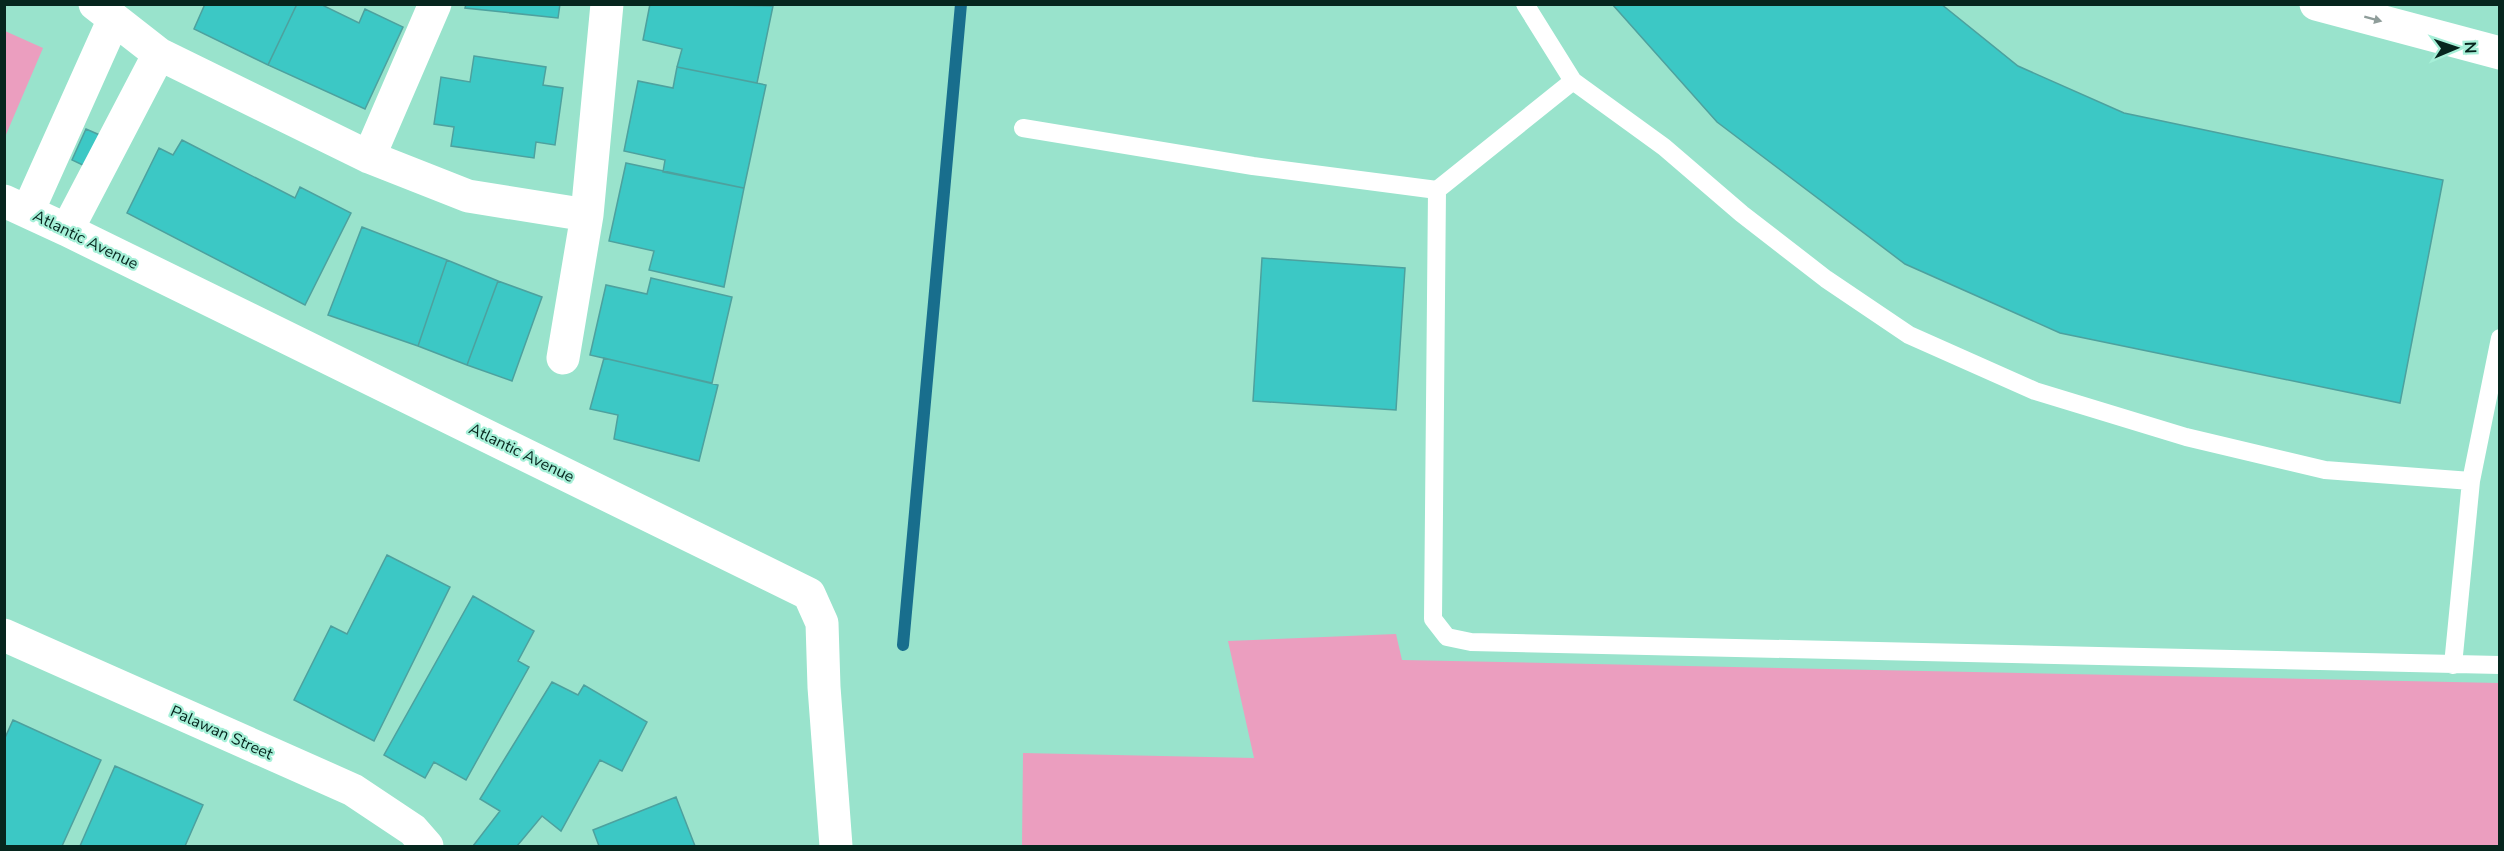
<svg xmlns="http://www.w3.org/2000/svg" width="2504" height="851" font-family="'Nunito Sans',sans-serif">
<rect width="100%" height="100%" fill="#99e3cc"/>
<!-- green -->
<path fill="#eb9ebf" d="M 5,31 L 43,48 L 5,137 L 4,137 Z
M 1396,634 L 1402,660 L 2499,683 L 2499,846 L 1022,846 L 1023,753 L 1254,758 L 1228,641 Z"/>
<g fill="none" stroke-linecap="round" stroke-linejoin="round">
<!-- stream -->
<path stroke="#186e8d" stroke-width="12" d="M 903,645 L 961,4"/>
</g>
<!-- building -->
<path fill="#3cc8c5" stroke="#4da19e" stroke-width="1.5" d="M 205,4 L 297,4 L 268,65 L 194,29 Z
M 297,4 L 325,4 L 324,6 L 359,23 L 365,9 L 403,27 L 365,109 L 268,65 Z
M 466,4 L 560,4 L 558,18 L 465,8 Z
M 650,4 L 773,6 L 757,83 L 677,67 L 682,49 L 643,40 Z
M 1612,4 L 1941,4 L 2018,66 L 2124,113 L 2443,180 L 2400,403 L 2060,333 L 1905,264 L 1717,122 Z
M 474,56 L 546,67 L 543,85 L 563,88 L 555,145 L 536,142 L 534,158 L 451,146 L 454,127 L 434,124 L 441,77 L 470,82 Z
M 677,67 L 766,85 L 744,188 L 663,172 L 665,160 L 624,151 L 638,81 L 673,88 Z
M 86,129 L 102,136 L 89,168 L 72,160 Z
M 182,140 L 295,198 L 300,187 L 351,213 L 305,305 L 127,213 L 159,148 L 173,155 Z
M 626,163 L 744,188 L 724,287 L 649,270 L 654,251 L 609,241 Z
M 362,227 L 447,260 L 418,346 L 328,315 Z
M 1262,258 L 1405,268 L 1396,410 L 1253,401 Z
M 447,260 L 498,281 L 467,365 L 418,346 Z
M 651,278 L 732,297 L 712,383 L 590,355 L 606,285 L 647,294 Z
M 498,281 L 542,297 L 512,381 L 467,365 Z
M 604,358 L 718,385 L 699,461 L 614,439 L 618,415 L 590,409 Z
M 387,555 L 450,587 L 374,741 L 294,700 L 331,626 L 347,634 Z
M 473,596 L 534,631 L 518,661 L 529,667 L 466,780 L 434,762 L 425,778 L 384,755 Z
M 552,682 L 578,695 L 584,685 L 647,722 L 622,771 L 600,760 L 561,831 L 542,816 L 517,846 L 473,846 L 500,811 L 480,799 Z
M 13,720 L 101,760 L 62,846 L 4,846 L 4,740 Z
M 115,766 L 203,805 L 185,846 L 80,846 Z
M 676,797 L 695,846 L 599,846 L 593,830 Z"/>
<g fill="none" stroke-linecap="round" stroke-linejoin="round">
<!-- lane -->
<path stroke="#fff" stroke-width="18" d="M 1525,4 L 1573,81 L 1664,147 L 1742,214 L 1826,279 L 1909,335 L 2035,391 L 2186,437 L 2325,470 L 2471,481
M 1023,128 L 1253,166 L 1437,190 L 1573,81
M 1437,190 L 1433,619 L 1447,637 L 1471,642 L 2500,665
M 2453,665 L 2471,481 L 2500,338"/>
<!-- street -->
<path stroke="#fff" stroke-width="33" d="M 95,4 L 159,54 L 369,157 L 468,196 L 587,215
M 369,157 L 435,4
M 4,201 L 67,230 L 809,594 L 822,623 L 824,687 L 836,846
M 28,211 L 114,19
M 67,230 L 159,54
M 563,358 L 587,215 L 607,4
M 4,635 L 353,790 L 413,830 L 427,846"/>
<!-- secondary -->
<path stroke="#fff" stroke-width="33" d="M 2316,4 L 2500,53"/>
</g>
<!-- one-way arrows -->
<defs><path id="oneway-solid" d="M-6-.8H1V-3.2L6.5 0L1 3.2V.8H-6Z" transform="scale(1.5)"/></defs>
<use fill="#8f9d9a" href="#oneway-solid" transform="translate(2373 19) rotate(15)"/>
<g text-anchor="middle" stroke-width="4.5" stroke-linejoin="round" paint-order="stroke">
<!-- street labels -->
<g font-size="16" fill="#06261e" stroke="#a6f0d8">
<text transform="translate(86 239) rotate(26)" y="6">Atlantic Avenue</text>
<text transform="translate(522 452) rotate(26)" y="6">Atlantic Avenue</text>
<text transform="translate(222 732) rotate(24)" y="6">Palawan Street</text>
</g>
</g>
<!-- border -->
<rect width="2504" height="851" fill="none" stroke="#06261e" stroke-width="12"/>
<!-- north arrow -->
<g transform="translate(2456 48) rotate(88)" stroke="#a6f0d8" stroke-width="4.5" paint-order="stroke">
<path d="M0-4.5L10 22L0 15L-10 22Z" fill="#06261e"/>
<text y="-9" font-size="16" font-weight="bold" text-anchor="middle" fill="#06261e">N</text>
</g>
</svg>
